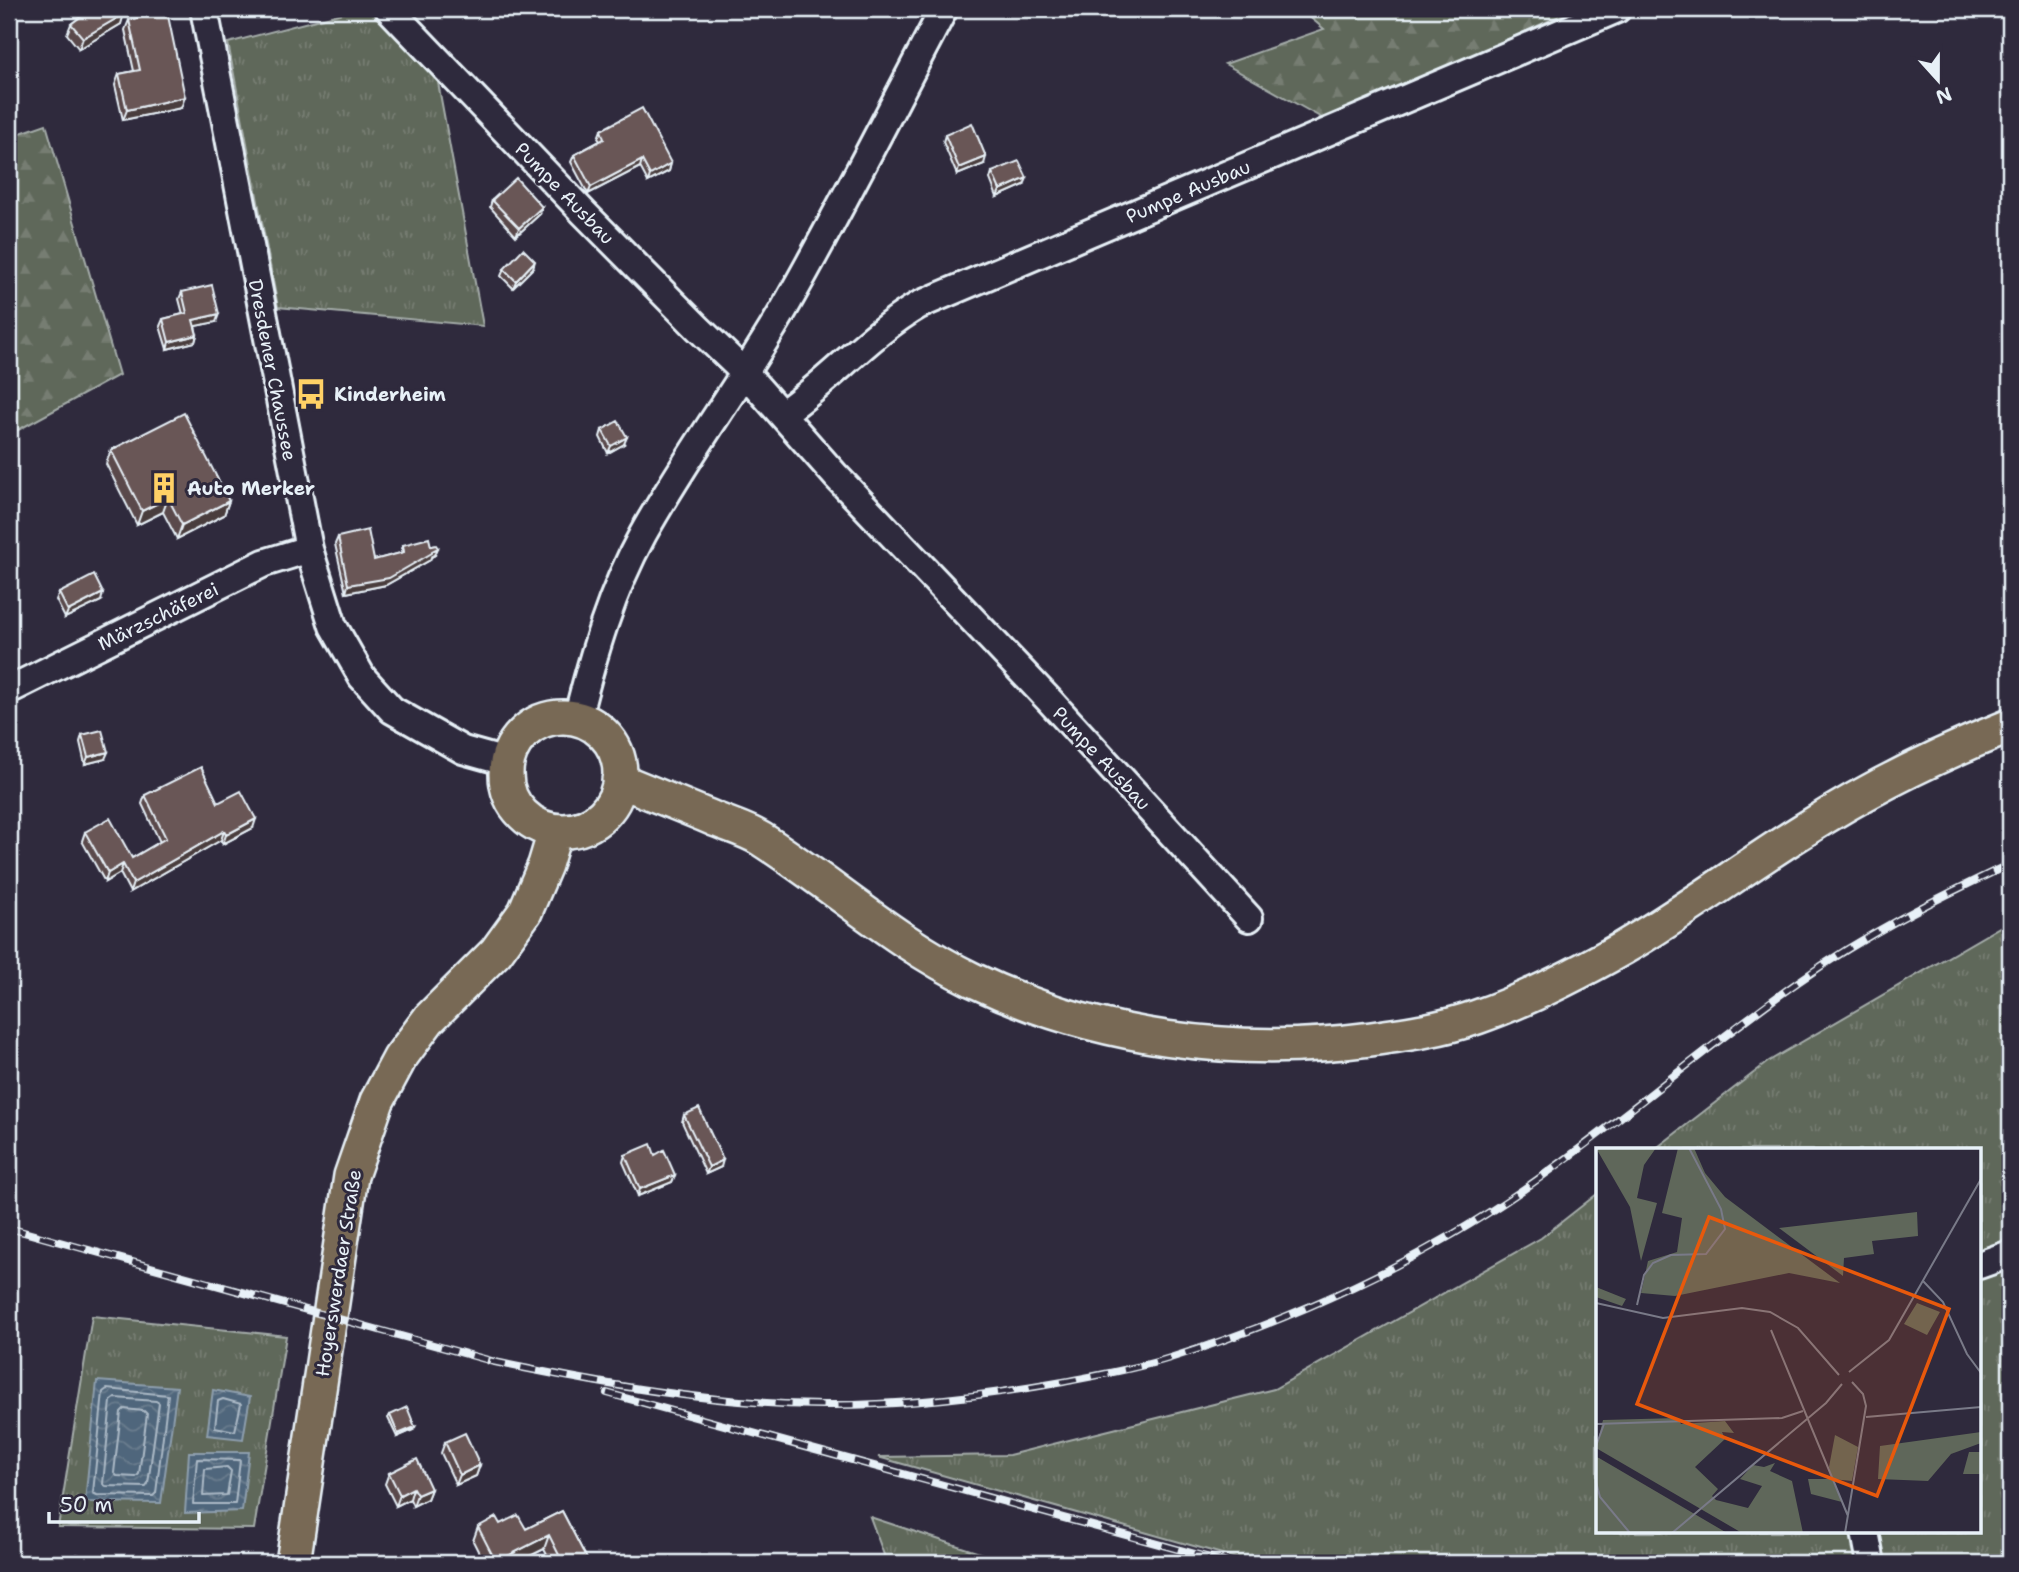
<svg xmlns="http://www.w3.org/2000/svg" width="2019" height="1572" font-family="'Shantell Sans',sans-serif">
<defs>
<pattern id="grass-tufts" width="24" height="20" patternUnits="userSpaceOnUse" patternTransform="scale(1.75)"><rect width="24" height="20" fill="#5f675a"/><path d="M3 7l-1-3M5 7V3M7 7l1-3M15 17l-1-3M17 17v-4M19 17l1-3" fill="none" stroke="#767d72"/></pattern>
<pattern id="forest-firs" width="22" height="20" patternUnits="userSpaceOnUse" patternTransform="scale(1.75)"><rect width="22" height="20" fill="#5f675a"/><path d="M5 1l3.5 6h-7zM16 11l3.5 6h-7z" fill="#767d72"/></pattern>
<pattern id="water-waves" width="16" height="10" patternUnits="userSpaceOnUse" patternTransform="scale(1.75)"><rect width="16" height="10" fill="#50667b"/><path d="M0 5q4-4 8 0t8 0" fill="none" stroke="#697c8e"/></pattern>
</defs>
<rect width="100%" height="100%" fill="#2f2a3d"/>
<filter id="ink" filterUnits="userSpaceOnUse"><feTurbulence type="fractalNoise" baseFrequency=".0143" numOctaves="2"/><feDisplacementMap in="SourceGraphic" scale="14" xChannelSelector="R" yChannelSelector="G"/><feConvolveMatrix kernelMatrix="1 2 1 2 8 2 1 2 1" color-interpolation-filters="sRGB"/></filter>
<g filter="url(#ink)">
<!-- grass -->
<path fill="url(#grass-tufts)" stroke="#a4aca9" stroke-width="2" d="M 358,9 L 388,9 L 437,77 L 483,326 L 278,307 L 228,43 Z
M 2010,921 L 2010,1563 L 1254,1563 L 878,1457 L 1009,1455 L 1274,1389 L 1541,1238 L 1597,1194 L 1597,1532 L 1979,1532 L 1979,1150 L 1654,1150 L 1769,1061 Z
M 92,1316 L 286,1336 L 254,1529 L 58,1527 Z
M 870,1517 L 1010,1563 L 887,1563 Z"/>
<!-- forest -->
<path fill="url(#forest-firs)" stroke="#a4aca9" stroke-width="2" d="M 1300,9 L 1574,9 L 1329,122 L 1225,64 L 1324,29 Z
M 46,124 L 119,375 L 9,435 L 9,137 Z"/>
<!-- water -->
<path fill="url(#water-waves)" stroke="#8d9ead" stroke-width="2" d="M 97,1381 L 177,1387 L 161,1503 L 85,1502 Z
M 213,1390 L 250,1397 L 243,1439 L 207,1435 Z
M 189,1452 L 249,1452 L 242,1511 L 185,1513 Z"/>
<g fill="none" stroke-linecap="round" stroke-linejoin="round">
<!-- shore -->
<path stroke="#abb9c6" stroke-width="2" d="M 107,1389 L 168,1395 L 156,1493 L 153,1496 L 97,1495 L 93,1493 L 103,1392 Z
M 115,1398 L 156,1401 L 159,1403 L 148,1484 L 146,1487 L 106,1486 L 103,1484 L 111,1401 Z
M 223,1399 L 241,1404 L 235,1431 L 215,1427 L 218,1401 Z
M 124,1409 L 144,1411 L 147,1414 L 139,1474 L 136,1477 L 117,1476 L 114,1473 L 121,1412 Z
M 197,1459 L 240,1460 L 235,1504 L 193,1504 Z
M 227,1467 L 231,1471 L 227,1495 L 203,1496 L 205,1469 Z"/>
<defs>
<path id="minor" d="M 204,9 L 309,549 L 333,626 L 362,677 L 392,710 L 463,750 L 506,762
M 389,9 L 584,213 L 698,328 L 745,373 L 836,476 L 1050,701 L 1249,918
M 783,413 C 831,380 869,334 919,305 L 1617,9
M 9,690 L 264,563 L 309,549
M 577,719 C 593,655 611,592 643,534 C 686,457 739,386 784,309 C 840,211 891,109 944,9
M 1979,1265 L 2010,1254
M 1865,1532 L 1871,1563"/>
<path id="major" d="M506 774a57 57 0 1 1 114 0a57 57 0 1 1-114 0Z
M 619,780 C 650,793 681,805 712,818 C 728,825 747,830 761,839 C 833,885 896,943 973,980 C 1097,1039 1236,1057 1371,1039 C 1407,1034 1443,1029 1477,1017 C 1527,1000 1577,974 1623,948 C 1685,912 1743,868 1804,830 C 1868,789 1939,754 2010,726
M 293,1563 L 351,1176 L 377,1101 L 400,1058 L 429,1019 L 496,952 L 525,912 L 545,865 L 555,832"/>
</defs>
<!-- minor casing -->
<use href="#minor" stroke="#e8f1f8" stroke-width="32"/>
<!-- major casing -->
<use href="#major" stroke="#e8f1f8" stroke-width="38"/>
<!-- minor -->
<use href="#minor" stroke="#2f2a3d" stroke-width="26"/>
<!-- major -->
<use href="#major" stroke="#786954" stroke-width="33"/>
<defs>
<path id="rail" d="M 9,1228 L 499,1363
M 490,1361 C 600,1384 710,1404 822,1405 C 903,1406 984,1396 1063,1382 C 1099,1375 1135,1369 1170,1358 C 1292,1320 1419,1262 1524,1189 C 1618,1124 1704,1048 1798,982 C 1864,935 1937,898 2010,864
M 607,1393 L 1228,1563"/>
</defs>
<!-- rail casing -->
<use href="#rail" stroke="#e8f1f8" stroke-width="8"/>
<!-- rail -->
<use href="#rail" stroke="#2f2a3d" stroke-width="5" stroke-dasharray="16" stroke-linecap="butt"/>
</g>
<!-- wall -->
<path fill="#5a4a4b" stroke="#e8f1f8" stroke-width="2" d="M 76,9 L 122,9 L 121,24 L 79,49 L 67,34 L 71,24 L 80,17 Z
M 1138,9 L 1162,9 L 1159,17 Z
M 129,20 L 181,108 L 123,120 L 115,85 L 119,74 L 134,71 L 125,30 Z
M 601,130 L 671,163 L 669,171 L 648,182 L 640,167 L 588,194 L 571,162 L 574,155 L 600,141 L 598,138 Z
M 945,135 L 984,164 L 957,175 L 943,142 Z
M 992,172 L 1024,185 L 997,197 L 990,179 Z
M 492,200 L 540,214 L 516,236 L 490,207 Z
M 533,268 L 513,288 L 501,276 L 504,269 Z
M 182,292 L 216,322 L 195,326 L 197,335 L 195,342 L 167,349 L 160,326 L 163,319 L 183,314 L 179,299 Z
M 602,430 L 624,444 L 608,453 L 600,437 Z
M 111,450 L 229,501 L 224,515 L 177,539 L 163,512 L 137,525 L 106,464 Z
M 338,537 L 374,560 L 401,553 L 403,545 L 431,546 L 435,555 L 431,557 L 430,560 L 386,585 L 346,593 L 335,544 Z
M 59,593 L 101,601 L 65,618 L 56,600 Z
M 82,735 L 105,759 L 85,764 L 80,742 Z
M 145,795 L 218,803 L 253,828 L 223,844 L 221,840 L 130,892 L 120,873 L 105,882 L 82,841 L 85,832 L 132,858 L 160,842 L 142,804 Z
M 684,1115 L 721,1167 L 706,1174 L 682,1122 Z
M 625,1155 L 655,1155 L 675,1175 L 672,1182 L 638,1196 L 623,1162 Z
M 390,1415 L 413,1430 L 397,1437 L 388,1418 Z
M 445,1442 L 480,1465 L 476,1476 L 456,1485 L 441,1453 Z
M 389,1473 L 431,1489 L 427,1499 L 413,1506 L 410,1499 L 396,1506 L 385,1484 Z
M 562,1511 L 589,1563 L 551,1563 L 544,1549 L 516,1563 L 484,1563 L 473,1541 L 478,1527 L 500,1524 L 526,1529 Z"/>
<!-- shaded-wall -->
<path fill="#4a3c3d" stroke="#e8f1f8" stroke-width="2" d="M 124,14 L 121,24 L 79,49 L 83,38 Z
M 185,97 L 181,108 L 123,120 L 127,110 Z
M 986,157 L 984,164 L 957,175 L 959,168 Z
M 642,160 L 640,167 L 588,194 L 591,187 Z
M 671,163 L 669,171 L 648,182 L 650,175 Z
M 1027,178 L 1024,185 L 997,197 L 1000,190 Z
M 542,207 L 540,214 L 516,236 L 519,228 Z
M 535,261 L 533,268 L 513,288 L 516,281 Z
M 219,314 L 216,322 L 191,327 L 193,320 Z
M 197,335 L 195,342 L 167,349 L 169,342 Z
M 627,437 L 624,444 L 608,453 L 611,446 Z
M 168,498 L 163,512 L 137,525 L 142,511 Z
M 229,501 L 224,515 L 177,539 L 182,525 Z
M 438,548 L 435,555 L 431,557 L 430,560 L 386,585 L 346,593 L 348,585 L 432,551 Z
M 103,593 L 101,601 L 65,618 L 68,611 Z
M 108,752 L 105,759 L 85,764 L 88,757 Z
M 256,819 L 253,828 L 223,844 L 226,835 Z
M 224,831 L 221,840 L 130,892 L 133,883 Z
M 123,864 L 120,873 L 105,882 L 108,873 Z
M 723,1160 L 721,1167 L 706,1174 L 709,1167 Z
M 675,1175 L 672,1182 L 638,1196 L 640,1189 Z
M 415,1427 L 413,1430 L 397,1437 L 398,1434 Z
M 480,1465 L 476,1476 L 456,1485 L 460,1475 Z
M 413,1488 L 410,1499 L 396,1506 L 400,1495 Z
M 431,1489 L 427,1499 L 413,1506 L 417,1495 Z
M 549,1535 L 544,1549 L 516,1563 L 496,1563 L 496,1562 Z"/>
<!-- building -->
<path fill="#695657" stroke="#e8f1f8" stroke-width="2" d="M 85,9 L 122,9 L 124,14 L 83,38 L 71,24 L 87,12 Z
M 167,11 L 185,97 L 127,110 L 119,74 L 140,70 L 129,20 Z
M 642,108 L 671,163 L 650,175 L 642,160 L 591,187 L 574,155 L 604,139 L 601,130 Z
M 972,123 L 986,157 L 959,168 L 945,135 Z
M 1019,161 L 1027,178 L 1000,190 L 992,172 Z
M 516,178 L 542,207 L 519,228 L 492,200 Z
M 523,249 L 535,261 L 516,281 L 504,269 Z
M 212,285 L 219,314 L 193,320 L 197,335 L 169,342 L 163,319 L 187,313 L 182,292 Z
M 184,413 L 229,501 L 182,525 L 168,498 L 142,511 L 111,450 Z
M 618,421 L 627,437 L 611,446 L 602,430 Z
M 368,530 L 374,560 L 404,552 L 403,545 L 429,538 L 431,546 L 436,545 L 438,548 L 432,551 L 432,553 L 389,578 L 348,585 L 338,537 Z
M 94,575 L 103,593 L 68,611 L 59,593 Z
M 102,730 L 108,752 L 88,757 L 82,735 Z
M 201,767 L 218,803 L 241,791 L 256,819 L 226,835 L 224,831 L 133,883 L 123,864 L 108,873 L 85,832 L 110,818 L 132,858 L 166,838 L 145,795 Z
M 699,1108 L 723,1160 L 709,1167 L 684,1115 Z
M 651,1144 L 655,1155 L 664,1150 L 675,1175 L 640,1189 L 625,1155 Z
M 407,1407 L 415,1427 L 398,1434 L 390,1415 Z
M 465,1433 L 480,1465 L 460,1475 L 445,1442 Z
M 417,1459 L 431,1489 L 417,1495 L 413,1488 L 400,1495 L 389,1473 Z
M 562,1511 L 589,1563 L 563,1563 L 549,1535 L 496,1562 L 478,1527 L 496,1517 L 500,1524 L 518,1515 L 526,1529 Z
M 76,1554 L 92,1558 L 94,1555 L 108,1563 L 72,1563 Z"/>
</g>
<!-- icons -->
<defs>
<symbol id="bus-bare" viewBox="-9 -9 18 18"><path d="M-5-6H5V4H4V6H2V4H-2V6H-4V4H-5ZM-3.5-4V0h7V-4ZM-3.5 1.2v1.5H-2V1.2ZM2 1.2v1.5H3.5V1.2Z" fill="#ffd166" stroke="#2f2a3d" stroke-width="2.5" paint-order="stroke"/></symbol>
<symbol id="building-bare" viewBox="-9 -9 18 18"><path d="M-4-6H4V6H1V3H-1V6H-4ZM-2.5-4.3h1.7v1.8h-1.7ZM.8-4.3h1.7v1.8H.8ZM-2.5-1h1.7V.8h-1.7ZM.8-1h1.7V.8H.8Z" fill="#ffd166" stroke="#2f2a3d" stroke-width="2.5" paint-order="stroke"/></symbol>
</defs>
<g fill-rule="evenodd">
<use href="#bus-bare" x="289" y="372" width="44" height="44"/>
<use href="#building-bare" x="142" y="466" width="44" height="44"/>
</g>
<g text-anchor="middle" stroke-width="6" stroke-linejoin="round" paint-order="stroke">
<!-- street labels -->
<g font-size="19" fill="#e8f1f8" stroke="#2f2a3d">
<text transform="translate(1188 191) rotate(-23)" y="7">Pumpe Ausbau</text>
<text transform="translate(565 193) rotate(46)" y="7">Pumpe Ausbau</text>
<text transform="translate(273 370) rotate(79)" y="7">Dresdener Chaussee</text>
<text transform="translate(158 616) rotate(-26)" y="7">Märzschäferei</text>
<text transform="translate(1102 758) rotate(47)" y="7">Pumpe Ausbau</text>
<text transform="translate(338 1273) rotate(-81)" y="7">Hoyerswerdaer Straße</text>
</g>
<!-- poi labels -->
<g font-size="19" font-weight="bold" fill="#e8f1f8" stroke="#2f2a3d" text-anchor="start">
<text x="334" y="401">Kinderheim</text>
<text x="187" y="495">Auto Merker</text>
</g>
</g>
<!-- overview -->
<g transform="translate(1596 1148)">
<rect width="385" height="385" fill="#2f2a3d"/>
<path d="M 0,0 L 60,0 L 48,17 L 41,50 L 61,55 L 45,113 L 34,59 ZM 82,0 L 98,0 L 109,25 L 129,49 L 244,135 L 193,125 L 79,148 L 45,145 L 52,113 L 81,104 L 86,70 L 66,65 ZM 321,64 L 322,88 L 276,93 L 278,106 L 248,110 L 247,128 L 183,80 ZM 0,139 L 30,151 L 26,158 L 0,149 ZM 321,155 L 344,164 L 331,187 L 308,176 ZM 239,287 L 262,299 L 256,333 L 236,331 L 233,319 Z" fill="#5f675a"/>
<path d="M 82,270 L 85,276 L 129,273 L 138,285 L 126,284 L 129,291 L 99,319 L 122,341 L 116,348 L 120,352 L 152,360 L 166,338 L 144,331 L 157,317 L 168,319 L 179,315 L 174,323 L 196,333 L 207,385 L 146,385 L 0,300 L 7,272 ZM 385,284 L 385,295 L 355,306 L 332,333 L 282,331 L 284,298 ZM 373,304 L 385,304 L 385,326 L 367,326 ZM 0,309 L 3,310 L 131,385 L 0,385 ZM 212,331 L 236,331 L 246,354 L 215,346 Z" fill="#5f675a"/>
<path fill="none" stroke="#797a88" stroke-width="2" d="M 327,133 L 347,154 L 371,206 L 385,225M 0,155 L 67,170 L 146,160 L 174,164 L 202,180 L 243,227M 41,157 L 48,127 L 57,115 L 75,107 L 110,106 L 129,81 L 125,61 L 93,0M 175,182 L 252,368M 253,224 L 293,192 L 385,31M 270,269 L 385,259M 0,276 L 186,270 L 207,263M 0,298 L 8,276M 0,334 L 4,349 L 34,385M 76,385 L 230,255 L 246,236M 249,385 L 270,258 L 267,246 L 256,234"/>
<path fill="#e8590c" fill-opacity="0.15" stroke="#e8590c" stroke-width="3.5" d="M 113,69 L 353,161 L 281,348 L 41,256 Z"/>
<rect width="385" height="385" fill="none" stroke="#e8f1f8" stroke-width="3.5"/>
</g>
<!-- margin -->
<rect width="2019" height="1572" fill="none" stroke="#2f2a3d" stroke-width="35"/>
<rect x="18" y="18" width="1984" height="1537" fill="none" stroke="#e8f1f8" stroke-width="2.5" filter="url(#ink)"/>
<!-- north arrow -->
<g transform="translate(1938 80) rotate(159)" stroke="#2f2a3d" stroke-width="5" paint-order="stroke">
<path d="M0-5L12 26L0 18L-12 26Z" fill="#e8f1f8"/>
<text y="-10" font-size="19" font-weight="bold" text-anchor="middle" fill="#e8f1f8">N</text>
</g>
<!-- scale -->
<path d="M49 1512v10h150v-10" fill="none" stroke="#e8f1f8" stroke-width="3.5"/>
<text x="60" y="1512" font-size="21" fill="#e8f1f8" stroke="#2f2a3d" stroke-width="5" paint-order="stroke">50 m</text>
</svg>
